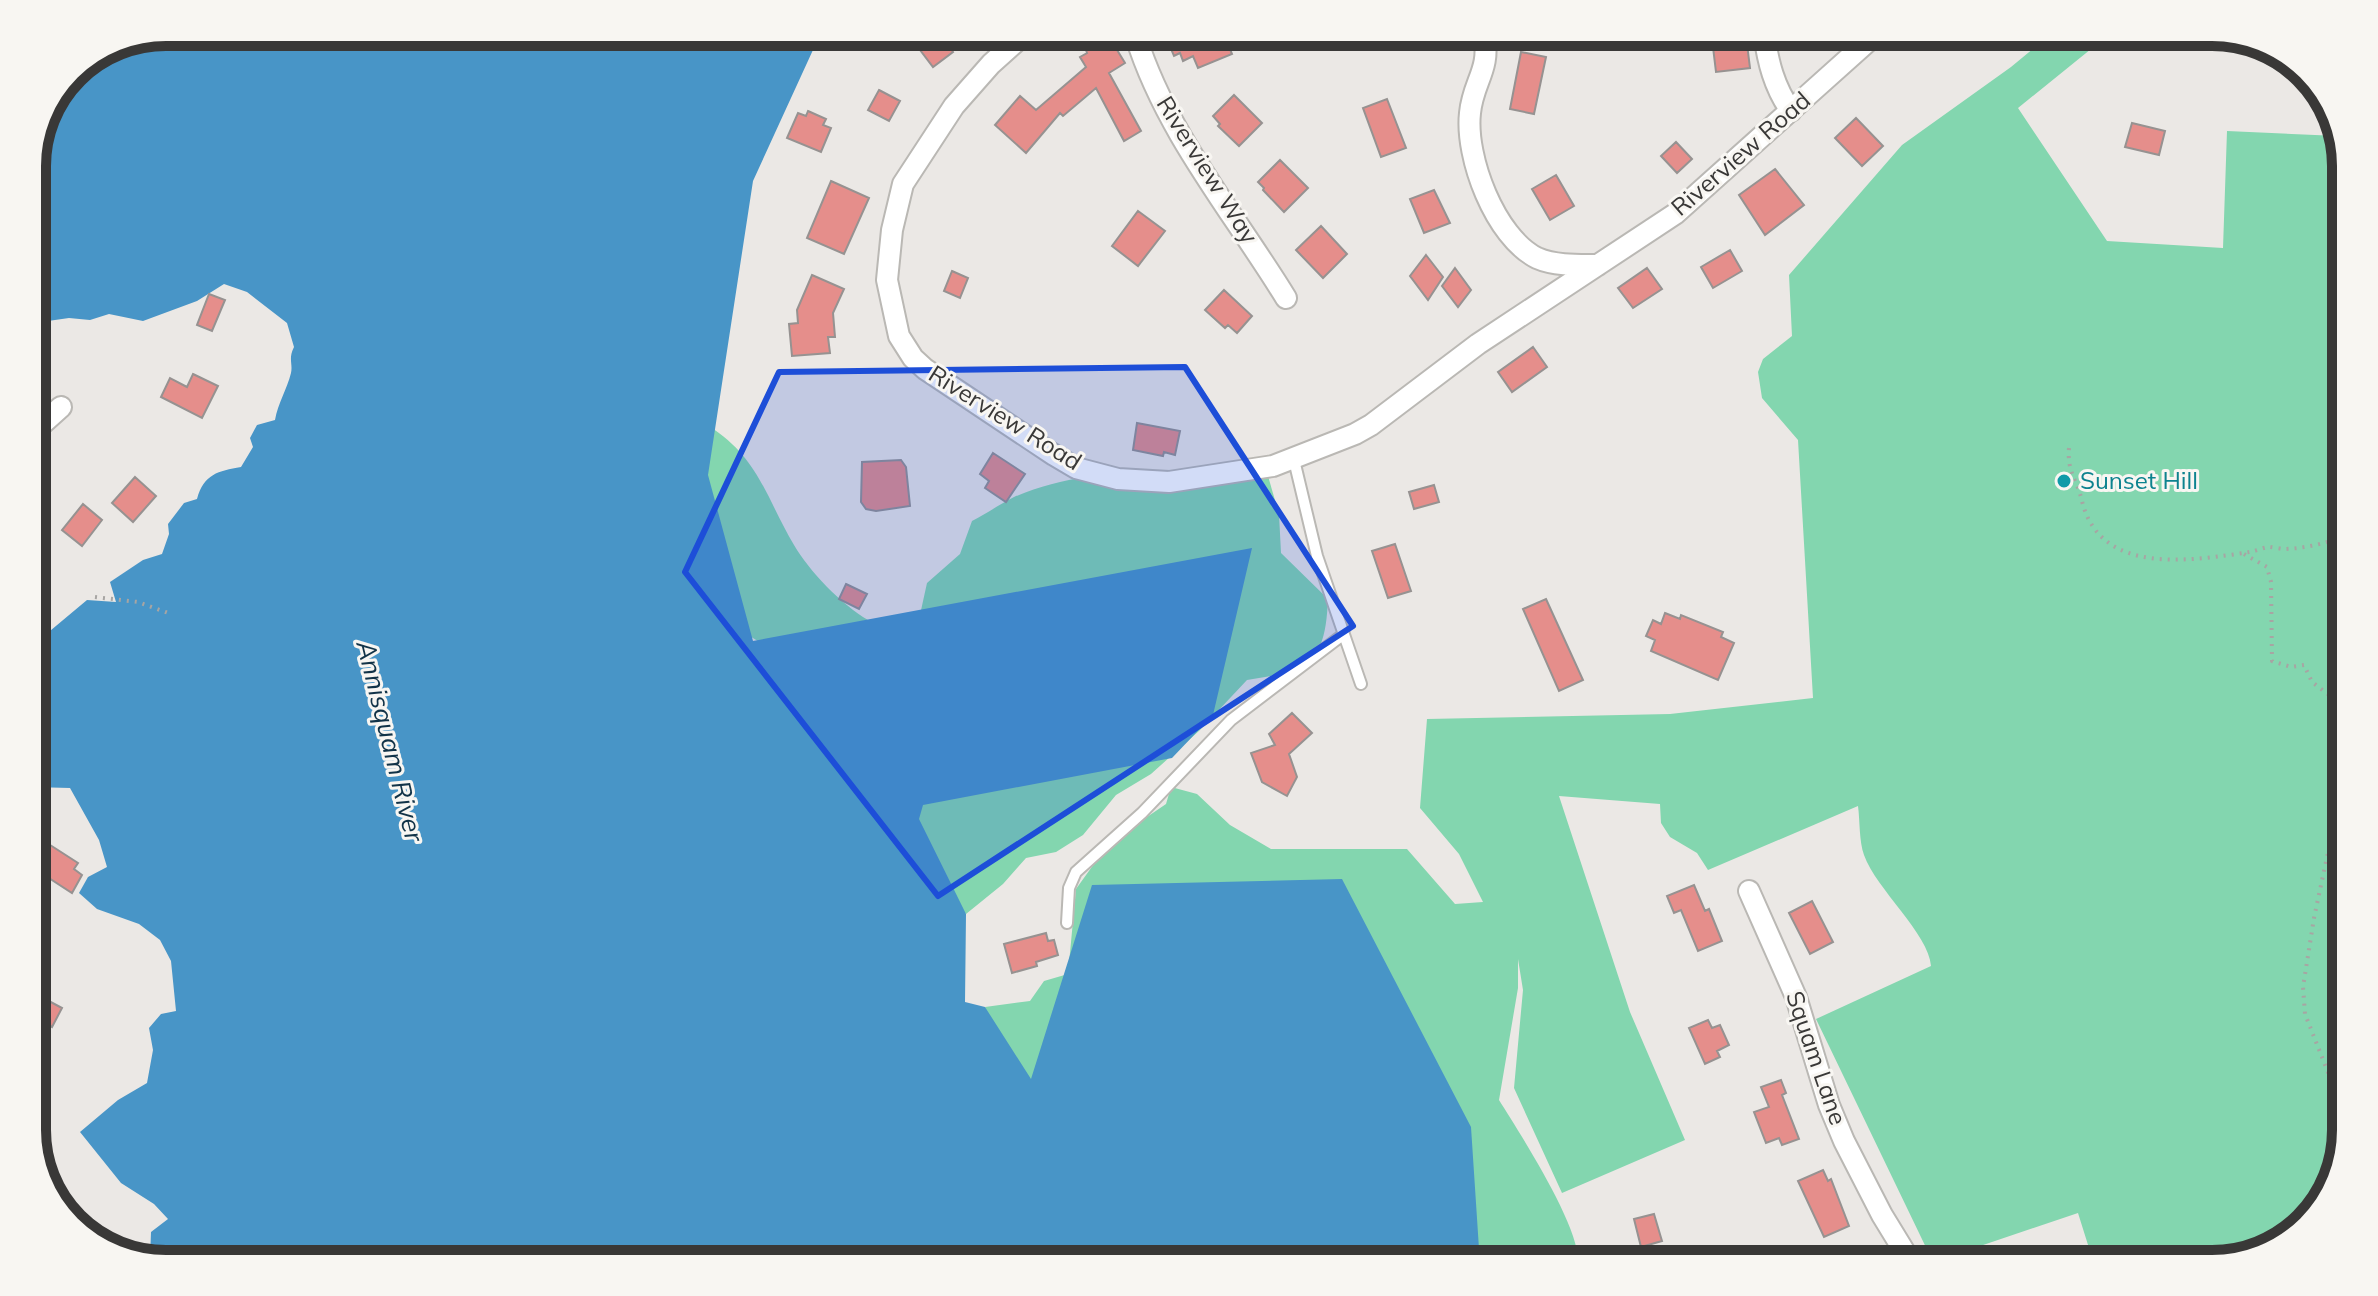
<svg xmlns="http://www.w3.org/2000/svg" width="2378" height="1296" font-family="Mulish,sans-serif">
<rect width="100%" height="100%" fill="#ebe8e5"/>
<!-- green -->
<path fill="#83d6af" d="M 2112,32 L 2018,108 L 2107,241 L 2223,248 L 2227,131 L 2338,136 L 2346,158 L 2346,1130 L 2328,1196 L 2279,1246 L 2212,1264 L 2094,1264 L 2078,1213 L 1933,1262 L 1816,1019 L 1931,966 C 1929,934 1876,889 1864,855 C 1859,841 1860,821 1858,806 L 1708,870 L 1697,853 L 1670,837 L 1661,823 L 1660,804 L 1559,796 L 1630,1012 L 1685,1140 L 1562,1193 L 1514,1088 L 1523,990 L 1518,959 L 1518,988 L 1499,1100 C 1519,1132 1582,1229 1578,1264 L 1079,1264 L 985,1007 L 1030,1001 L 1044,981 L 1068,974 L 1076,889 L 1109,843 L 1166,804 L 1171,787 L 1197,794 L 1230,825 L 1271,849 L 1407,849 L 1455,904 L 1483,902 L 1459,854 L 1420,808 L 1427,719 L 1670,714 L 1813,698 L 1798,440 L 1762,398 L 1758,372 L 1763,359 L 1792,336 L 1789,275 L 1902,145 L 2011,67 L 2052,33 Z
M 709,426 C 759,458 766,498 794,545 C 809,571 842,605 868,620 C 881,628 901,629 916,633 L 927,583 L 960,554 L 972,521 C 986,514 1000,504 1014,497 C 1097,462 1181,473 1268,476 L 1279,514 L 1281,553 L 1328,599 C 1326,638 1322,656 1290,681 L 1271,676 L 1247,680 L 1200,730 L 1151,774 L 1116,795 L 1083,835 L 1056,852 L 1026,858 L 1003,884 L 966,914 L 951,901 L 771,649 L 738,629 L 698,440 Z"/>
<!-- water -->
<path fill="#4895c7" d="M 818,39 L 753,181 L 708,475 L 753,641 L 1252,548 L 1213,715 L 1172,758 L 923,805 L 919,819 L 966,914 L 965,1002 L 985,1007 L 1031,1079 L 1092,885 L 1342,879 L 1471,1127 L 1480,1264 L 475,1264 L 462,1257 L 396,1252 L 367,1264 L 166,1264 L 150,1260 L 151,1232 L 168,1219 L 154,1204 L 121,1183 L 80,1132 L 118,1100 L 147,1083 L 153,1050 L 149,1028 L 161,1014 L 176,1011 L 171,961 L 160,940 L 139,924 L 97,909 L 79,893 L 88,877 L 107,867 L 99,840 L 70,788 L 32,787 L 32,646 L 87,600 L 116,602 L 110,582 L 143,560 L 162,554 L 169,534 L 168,524 L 184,503 L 197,499 C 204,474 218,471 241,467 L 253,447 L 250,438 L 257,425 L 275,420 C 278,403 287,389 291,373 C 293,363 288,359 294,347 L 287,323 L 247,292 L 224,284 L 197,301 L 143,321 L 109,314 L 90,320 L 69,318 L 41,322 L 32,331 L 32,158 L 72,71 L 115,42 Z"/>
<!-- building -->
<path fill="#e58e8b" stroke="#969291" stroke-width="2" d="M 1727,34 L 1742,34 L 1743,45 L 1747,44 L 1750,68 L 1716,72 L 1713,47 L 1728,45 Z
M 1166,37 L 1225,37 L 1232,54 L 1198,68 L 1193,56 L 1183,61 L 1180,53 L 1174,56 Z
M 911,38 L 943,38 L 953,52 L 933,67 Z
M 1103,40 L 1106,43 L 1111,40 L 1125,63 L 1109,73 L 1141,131 L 1124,141 L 1096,88 L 1063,116 L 1060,113 L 1026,153 L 995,125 L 1020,96 L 1036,110 L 1086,67 L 1080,57 L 1087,53 L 1086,50 Z
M 1521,52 L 1546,57 L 1534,114 L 1510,109 Z
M 879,90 L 900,101 L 889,121 L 868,110 Z
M 1234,95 L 1262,123 L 1239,146 L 1218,126 L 1220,124 L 1213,116 Z
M 1387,99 L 1406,148 L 1381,157 L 1363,108 Z
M 808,111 L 826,119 L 823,125 L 831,128 L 821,152 L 787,138 L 798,113 L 806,116 Z
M 1856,118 L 1883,146 L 1862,166 L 1835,138 Z
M 2132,123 L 2165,131 L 2159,155 L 2125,147 Z
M 1676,142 L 1692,159 L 1677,173 L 1661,156 Z
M 1280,160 L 1308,188 L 1284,212 L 1263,190 L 1264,188 L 1258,182 Z
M 1775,169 L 1804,205 L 1765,235 L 1739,195 Z
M 1556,175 L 1574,206 L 1550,220 L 1532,189 Z
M 831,181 L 869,198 L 844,254 L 807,238 Z
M 1434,190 L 1450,223 L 1424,233 L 1410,199 Z
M 1138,211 L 1165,231 L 1138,266 L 1112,246 Z
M 1321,226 L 1347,254 L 1323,278 L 1296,250 Z
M 1730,250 L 1742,271 L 1713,288 L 1701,267 Z
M 1426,255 L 1443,277 L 1428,300 L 1410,276 Z
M 1455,268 L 1471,290 L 1458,307 L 1442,286 Z
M 1647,268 L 1662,289 L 1633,308 L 1618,288 Z
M 952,271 L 968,278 L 960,298 L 944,291 Z
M 812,275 L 844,289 L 833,313 L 835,337 L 828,337 L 830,353 L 792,356 L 789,324 L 798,323 L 797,310 Z
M 1224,290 L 1252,316 L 1237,333 L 1228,325 L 1225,328 L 1205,310 Z
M 209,294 L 225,300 L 212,331 L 197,325 Z
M 1533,347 L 1547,367 L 1512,392 L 1498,372 Z
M 193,374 L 218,386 L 202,418 L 161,397 L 170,378 L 187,387 Z
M 1137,423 L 1180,431 L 1175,455 L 1164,452 L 1163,456 L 1133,450 Z
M 993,453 L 1025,474 L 1006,502 L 985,488 L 989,481 L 980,474 Z
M 901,460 L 906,467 L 910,506 L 876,511 L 866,509 L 861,502 L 862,462 Z
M 135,477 L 156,496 L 133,522 L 112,503 Z
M 1434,485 L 1439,502 L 1414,509 L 1409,492 Z
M 83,504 L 102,520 L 82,546 L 62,530 Z
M 1395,544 L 1411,591 L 1388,598 L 1372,551 Z
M 846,584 L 867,594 L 859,609 L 839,599 Z
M 1546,599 L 1583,680 L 1559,691 L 1523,609 Z
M 1665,613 L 1680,619 L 1681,615 L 1723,632 L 1721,637 L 1734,643 L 1718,680 L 1651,651 L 1655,640 L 1646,636 L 1653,620 L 1661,624 Z
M 1292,713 L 1312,733 L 1289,754 L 1297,777 L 1287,796 L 1262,782 L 1251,753 L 1275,745 L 1269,734 Z
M 47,843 L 78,863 L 74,869 L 82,875 L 72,893 L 32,867 Z
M 1694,885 L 1705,911 L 1709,909 L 1722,941 L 1698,951 L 1681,910 L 1674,913 L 1667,896 Z
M 1812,901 L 1833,942 L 1810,954 L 1789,913 Z
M 1046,933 L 1048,941 L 1054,940 L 1058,955 L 1036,962 L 1037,966 L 1012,973 L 1004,944 Z
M 32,992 L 62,1008 L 52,1027 L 44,1022 L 32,1045 Z
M 1708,1020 L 1712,1028 L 1720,1025 L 1729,1045 L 1717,1051 L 1720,1057 L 1705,1064 L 1689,1028 Z
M 1781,1080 L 1786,1093 L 1782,1095 L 1799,1139 L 1782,1145 L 1779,1138 L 1766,1143 L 1754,1112 L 1769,1107 L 1761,1087 Z
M 1823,1170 L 1828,1181 L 1831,1179 L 1849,1226 L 1824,1237 L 1798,1181 Z
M 1654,1214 L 1662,1241 L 1641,1247 L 1634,1219 Z"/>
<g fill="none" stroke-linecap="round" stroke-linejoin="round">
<defs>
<path id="lane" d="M 1294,460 L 1317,556 L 1361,684
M 1067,923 L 1069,888 L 1076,872 L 1142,813 L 1231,720 L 1344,634"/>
<path id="street" d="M 1764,34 C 1768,62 1774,87 1791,111
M 1484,35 C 1491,70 1473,81 1470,113 C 1465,157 1495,237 1537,258 C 1555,266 1579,265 1598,265
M 1136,37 C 1166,133 1234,213 1286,298
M 1020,38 L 991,64 L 954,106 L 903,184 L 892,230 L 887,280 L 899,336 L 913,358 L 925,369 L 1054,455 L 1076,468 L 1118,479 L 1169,482 L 1273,466 L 1355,434 L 1371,425 L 1478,344 L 1675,214 L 1876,34
M 32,433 L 61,407
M 1749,891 L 1796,997 L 1829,1105 L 1844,1141 L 1882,1215 L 1912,1264"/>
</defs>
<!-- lane casing -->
<use href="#lane" stroke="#bab8b4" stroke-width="14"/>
<!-- street casing -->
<use href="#street" stroke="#bab8b4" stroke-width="24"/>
<!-- path -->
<path stroke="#a7a5a3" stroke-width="4" stroke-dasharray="2 6" stroke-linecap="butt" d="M 2069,448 C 2067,473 2077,479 2082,501 C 2100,576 2190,561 2250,552 C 2256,551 2262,548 2268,547 C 2273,547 2280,549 2286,549 C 2307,548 2326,543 2346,536
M 2244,554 L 2267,567 L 2271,582 L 2272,661 L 2291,667 L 2304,665 L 2312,682 L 2346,708
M 95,597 L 138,602 L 171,614
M 2346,768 L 2314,918 L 2303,987 L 2305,1014 L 2346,1118"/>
<!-- lane -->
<use href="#lane" stroke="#fff" stroke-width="10"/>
<!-- street -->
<use href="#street" stroke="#fff" stroke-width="20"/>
</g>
<!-- marked area -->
<path fill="#1d4ed8" fill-opacity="0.2" stroke="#1d4ed8" stroke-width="6" stroke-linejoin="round" d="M 1185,367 L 1353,626 L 938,896 L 685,572 L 779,372 Z"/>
<!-- markers -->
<circle fill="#0f9aa8" stroke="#f8f6f2" stroke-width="3" cx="2064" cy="481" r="8"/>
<g text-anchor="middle" stroke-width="6" stroke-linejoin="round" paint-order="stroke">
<!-- street labels -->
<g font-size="24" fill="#393837" stroke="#f8f6f2">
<text transform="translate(1741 154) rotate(-41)" y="8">Riverview Road</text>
<text transform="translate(1207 170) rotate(58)" y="8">Riverview Way</text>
<text transform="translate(1005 418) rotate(32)" y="8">Riverview Road</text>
<text transform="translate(1816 1058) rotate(71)" y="8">Squam Lane</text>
</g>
<!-- culture labels -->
<g font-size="24" fill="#0d838f" stroke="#f8f6f2" text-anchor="start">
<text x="2080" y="489">Sunset Hill</text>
</g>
<!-- water labels -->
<g font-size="26" font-style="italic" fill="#113348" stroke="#f8f6f2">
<text transform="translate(390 741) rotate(76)" y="9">Annisquam River</text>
</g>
</g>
<!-- crop -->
<path d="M0 0H2378V1296H0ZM166 46H2212A120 120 0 0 1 2332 166V1130A120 120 0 0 1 2212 1250H166A120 120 0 0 1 46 1130V166A120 120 0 0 1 166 46Z" fill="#f8f6f2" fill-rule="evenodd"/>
<path fill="none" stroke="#393837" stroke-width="10" d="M166 46H2212A120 120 0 0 1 2332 166V1130A120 120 0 0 1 2212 1250H166A120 120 0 0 1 46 1130V166A120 120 0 0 1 166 46Z"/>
</svg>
